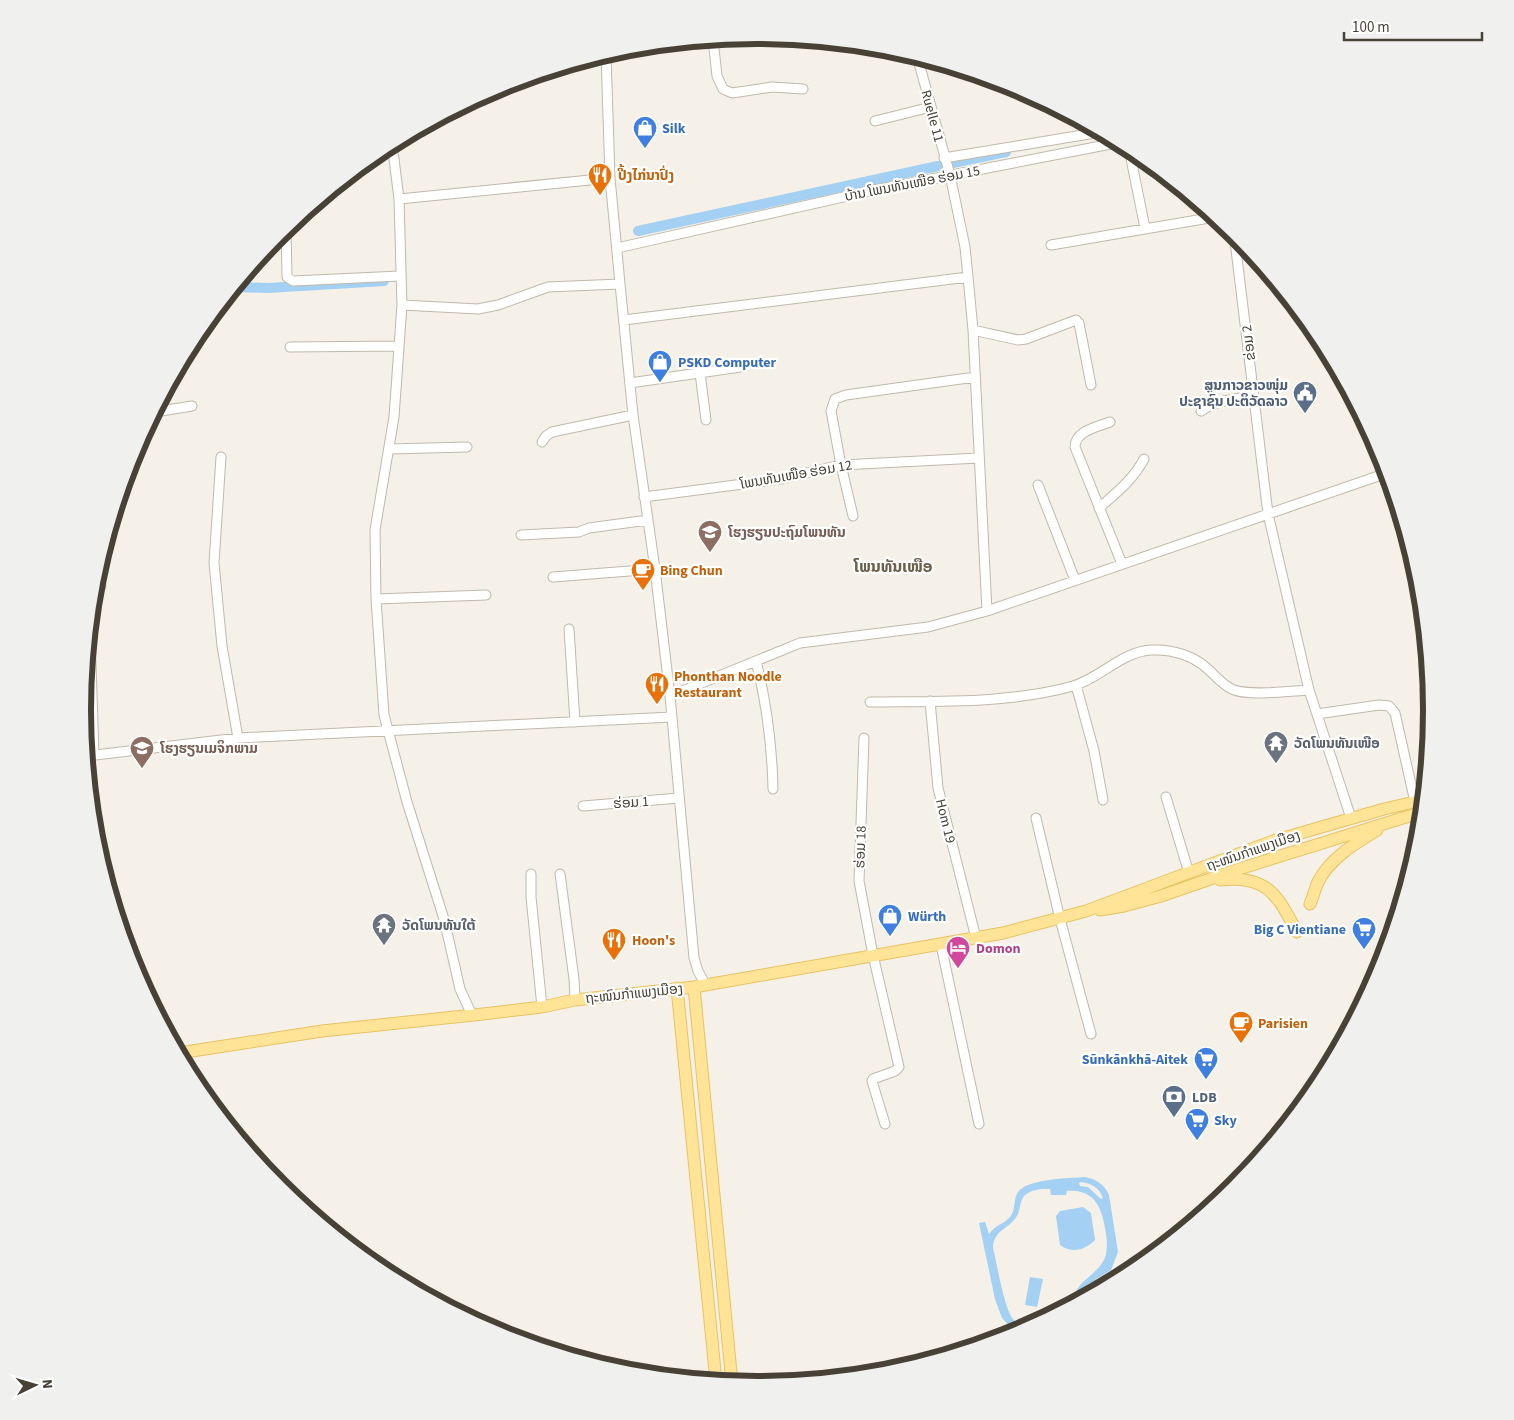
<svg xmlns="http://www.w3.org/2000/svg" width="1514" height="1420" font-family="'Source Sans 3','Noto Sans Lao',sans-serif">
<rect width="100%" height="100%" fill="#f5f1e8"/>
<!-- green -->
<path fill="#ceeab0" d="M 110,851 L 110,872 L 104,872 L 98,852 Z"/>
<!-- water -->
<path fill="#a3d0f3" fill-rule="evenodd" d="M 1085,1177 C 1096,1179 1104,1184 1109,1195 L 1118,1252 L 1111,1270 L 1096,1279 L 1081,1296 L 1083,1297 L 1065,1307 C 1072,1299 1076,1289 1083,1282 C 1091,1275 1099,1269 1104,1260 C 1108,1251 1107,1242 1106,1233 C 1102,1209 1096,1189 1067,1191 L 1066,1195 L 1051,1195 L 1050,1189 C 1041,1189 1031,1189 1024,1196 C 1020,1201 1020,1209 1018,1214 C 1010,1230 994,1228 993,1248 C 997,1264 1004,1308 1013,1319 C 1016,1324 1020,1326 1026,1328 L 1016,1333 L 1002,1318 L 995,1299 L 979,1223 L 985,1222 L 989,1234 C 996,1224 1003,1225 1010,1217 C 1016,1210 1013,1199 1018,1192 C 1027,1179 1070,1178 1085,1177 ZM 1081,1182 C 1092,1184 1099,1187 1103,1198 L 1101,1199 L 1088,1187 L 1080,1186 L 1079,1183 Z
M 1083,1207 L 1091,1213 L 1095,1240 C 1085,1250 1072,1254 1060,1245 L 1056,1216 L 1060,1211 Z
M 1030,1277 L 1043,1279 L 1037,1307 L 1025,1305 Z"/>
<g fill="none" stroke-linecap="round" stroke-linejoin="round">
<!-- canal -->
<path stroke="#a3d0f3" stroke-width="10" d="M 953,163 L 1006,152
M 638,231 L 938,166
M 235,287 L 268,288 L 384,281"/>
<defs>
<path id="minor" d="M 713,39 L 717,76 L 723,89 L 732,93 L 772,87 L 803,89
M 606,54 L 610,178 L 620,284 L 633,415 L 655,569 L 670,696 L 694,958 L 698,971 L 705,984
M 917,56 L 950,175 L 965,247 L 968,277 L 973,330 L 987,611
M 875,121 L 931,107
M 392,143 L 399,199 L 402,305 L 394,417 L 375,530 L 376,599 L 384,715 L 407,802 L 444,919 L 460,989 L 472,1015
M 944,158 L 1101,132
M 399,199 L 610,178
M 286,227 L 287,277 L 293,281 L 400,276
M 1234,233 L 1268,514 L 1309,690 L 1351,818
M 1051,245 L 1215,217
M 617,248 L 870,191 L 1116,143 L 1125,145 L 1130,154 L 1145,228
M 402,305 L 478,309 L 498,305 L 548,287 L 620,284
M 624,320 L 968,277
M 973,330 L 1018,340 L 1026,339 L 1076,320 L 1079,323 L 1091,385
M 290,347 L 398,346
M 700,373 L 706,420
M 630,383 L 740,367
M 1201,411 C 1216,400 1236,399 1254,396
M 155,412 L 192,406
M 1110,422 C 1097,427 1075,431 1075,447 L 1122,564
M 542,442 L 546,436 L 552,432 L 633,415
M 390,449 L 467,447
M 221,457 L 214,563 L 222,646 L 238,738
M 1038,485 L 1075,580
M 644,497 L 781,479 L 841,465 L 979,458
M 1099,508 C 1116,493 1133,480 1144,459
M 853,516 L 841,465 L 831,411 L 835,399 L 846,395 L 975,377
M 521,535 L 579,532 L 589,528 L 648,520
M 553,577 L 655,569
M 94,586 L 101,586
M 376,599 L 486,595
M 569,629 L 575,722
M 90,634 L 94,755
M 756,661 C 767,705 772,742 773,789
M 1076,685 L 1094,751 L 1103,800
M 670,696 L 800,643 L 928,627 L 987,611 L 1387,473
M 930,701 L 938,788 L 976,938
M 870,702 C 938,701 1008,704 1073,686 C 1101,678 1122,651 1152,650 C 1173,649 1195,656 1210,671 C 1217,678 1225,687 1234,690 C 1251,696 1290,691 1309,690
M 1317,714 L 1379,705 L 1389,706 L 1395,713 L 1415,802
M 864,738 L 859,881 L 873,955 L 899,1067 L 895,1071 L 873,1079 L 872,1081 L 885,1124
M 87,756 L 238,738 L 672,717
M 1166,797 L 1189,873
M 583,806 L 679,798
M 1036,818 L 1060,919 L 1091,1034
M 531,874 L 531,897 L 542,1007
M 560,874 L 574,979 L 575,1000
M 941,945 L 979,1124"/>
<path id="major" d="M 1220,880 C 1267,875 1277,894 1297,932
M 1310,904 C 1313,897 1315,889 1318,882 C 1330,858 1356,843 1377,830
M 1100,910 L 1124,906 L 1161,896 L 1242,868 L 1422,812
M 694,987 L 732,1383
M 677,988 L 716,1381
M 179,1053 L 322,1031 L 483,1014 L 542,1007 L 575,1000 L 694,987 L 1003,933 L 1086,911 L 1273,841 L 1384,809 L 1423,800"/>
</defs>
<!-- minor casing -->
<use href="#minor" stroke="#c1b9aa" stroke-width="11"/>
<!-- major casing -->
<use href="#major" stroke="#e8c363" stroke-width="13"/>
<!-- minor -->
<use href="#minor" stroke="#fff" stroke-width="9"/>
<!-- major -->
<use href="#major" stroke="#ffe497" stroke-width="11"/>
</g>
<!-- icons -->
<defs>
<symbol id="shop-pin" viewBox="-11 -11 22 30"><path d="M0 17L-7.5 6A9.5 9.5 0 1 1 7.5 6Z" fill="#3f7fe0" stroke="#fff"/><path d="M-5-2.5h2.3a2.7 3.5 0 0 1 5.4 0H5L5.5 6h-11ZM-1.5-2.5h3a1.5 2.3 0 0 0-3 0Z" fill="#fff"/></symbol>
<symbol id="restaurant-pin" viewBox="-11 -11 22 30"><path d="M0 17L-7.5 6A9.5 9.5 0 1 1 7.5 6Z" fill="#e8710a" stroke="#fff"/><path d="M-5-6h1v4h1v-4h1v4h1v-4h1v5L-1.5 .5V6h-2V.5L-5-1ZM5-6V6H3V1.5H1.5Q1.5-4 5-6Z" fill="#fff"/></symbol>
<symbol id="civic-pin" viewBox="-11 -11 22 30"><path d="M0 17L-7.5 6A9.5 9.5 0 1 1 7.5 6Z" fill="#5c6f8a" stroke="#fff"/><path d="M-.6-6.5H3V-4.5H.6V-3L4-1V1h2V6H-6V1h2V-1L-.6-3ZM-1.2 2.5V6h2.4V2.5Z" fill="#fff"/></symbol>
<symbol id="school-pin" viewBox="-11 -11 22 30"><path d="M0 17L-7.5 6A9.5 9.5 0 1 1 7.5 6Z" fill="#8d6e63" stroke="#fff"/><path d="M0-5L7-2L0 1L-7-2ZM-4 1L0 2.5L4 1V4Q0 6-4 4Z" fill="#fff"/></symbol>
<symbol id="cafe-pin" viewBox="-11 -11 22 30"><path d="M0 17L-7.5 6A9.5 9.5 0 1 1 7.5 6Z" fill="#e8710a" stroke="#fff"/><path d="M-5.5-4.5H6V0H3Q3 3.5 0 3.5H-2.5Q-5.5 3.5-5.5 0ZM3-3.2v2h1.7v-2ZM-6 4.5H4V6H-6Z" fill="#fff"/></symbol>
<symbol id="temple-pin" viewBox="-11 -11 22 30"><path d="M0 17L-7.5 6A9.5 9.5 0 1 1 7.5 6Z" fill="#6b7280" stroke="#fff"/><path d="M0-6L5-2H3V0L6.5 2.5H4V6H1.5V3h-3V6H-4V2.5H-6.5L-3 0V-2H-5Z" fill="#fff"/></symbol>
<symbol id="supermarket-pin" viewBox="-11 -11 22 30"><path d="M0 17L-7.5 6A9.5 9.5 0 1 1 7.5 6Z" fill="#3f7fe0" stroke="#fff"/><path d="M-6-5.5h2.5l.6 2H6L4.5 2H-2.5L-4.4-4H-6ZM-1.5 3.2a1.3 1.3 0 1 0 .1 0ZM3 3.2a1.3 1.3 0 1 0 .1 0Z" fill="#fff"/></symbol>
<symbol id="hotel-pin" viewBox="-11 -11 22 30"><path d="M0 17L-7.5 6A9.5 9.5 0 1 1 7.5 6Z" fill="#d1479c" stroke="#fff"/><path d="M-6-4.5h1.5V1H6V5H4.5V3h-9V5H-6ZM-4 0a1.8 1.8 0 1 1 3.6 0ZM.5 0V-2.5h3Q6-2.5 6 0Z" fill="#fff"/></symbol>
<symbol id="bank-pin" viewBox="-11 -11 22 30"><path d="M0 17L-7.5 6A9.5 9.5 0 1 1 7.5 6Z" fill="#5c6f8a" stroke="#fff"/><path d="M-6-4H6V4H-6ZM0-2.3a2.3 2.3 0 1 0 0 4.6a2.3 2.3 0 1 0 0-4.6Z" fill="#fff"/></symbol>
</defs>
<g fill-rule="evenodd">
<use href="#shop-pin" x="631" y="114" width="28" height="38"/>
<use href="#restaurant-pin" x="586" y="161" width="28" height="38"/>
<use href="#shop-pin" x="646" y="348" width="28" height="38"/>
<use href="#civic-pin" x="1291" y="379" width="28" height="38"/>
<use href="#school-pin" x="696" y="518" width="28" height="38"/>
<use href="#cafe-pin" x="629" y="556" width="28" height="38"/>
<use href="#restaurant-pin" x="643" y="670" width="28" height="38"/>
<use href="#temple-pin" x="1262" y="729" width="28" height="38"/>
<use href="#school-pin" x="128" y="734" width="28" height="38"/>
<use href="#shop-pin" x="876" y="902" width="28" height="38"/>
<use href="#temple-pin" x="370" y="911" width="28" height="38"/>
<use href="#supermarket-pin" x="1350" y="915" width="28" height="38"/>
<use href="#restaurant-pin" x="600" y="926" width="28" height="38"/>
<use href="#hotel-pin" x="944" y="934" width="28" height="38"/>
<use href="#cafe-pin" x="1227" y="1009" width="28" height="38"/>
<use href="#supermarket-pin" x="1192" y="1045" width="28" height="38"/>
<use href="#bank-pin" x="1160" y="1083" width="28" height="38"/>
<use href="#supermarket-pin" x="1183" y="1106" width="28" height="38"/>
</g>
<g text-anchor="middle" stroke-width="4.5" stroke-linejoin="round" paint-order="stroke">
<!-- street labels -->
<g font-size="14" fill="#484236" stroke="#fff">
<text transform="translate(933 116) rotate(75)" y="5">Ruelle 11</text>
<text transform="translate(912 183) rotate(-11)" y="5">ບ້ານ ໂພນທັນເໜືອ ຮ່ອມ 15</text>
<text transform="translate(1248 343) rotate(-97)" y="5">ຂ່ອມ 2</text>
<text transform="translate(796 474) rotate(-10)" y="5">ໂພນທັນເໜືອ ຮ່ອມ 12</text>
<text transform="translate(631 802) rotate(-4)" y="5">ຮ່ອມ 1</text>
<text transform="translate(946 821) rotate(76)" y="5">Hom 19</text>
<text transform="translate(860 847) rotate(-88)" y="5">ຮ່ອມ 18</text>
<text transform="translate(1253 850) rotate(-19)" y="5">ຖະໜົນກຳແພງເມືອງ</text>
<text transform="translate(634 993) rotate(-6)" y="5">ຖະໜົນກຳແພງເມືອງ</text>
</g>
<!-- shop labels -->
<g font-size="14" font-weight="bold" fill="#366cbe" stroke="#fff" text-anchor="start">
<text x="662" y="133">Silk</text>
<text x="678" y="367">PSKD Computer</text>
<text x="908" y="921">Würth</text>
<text x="1346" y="934" text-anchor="end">Big C Vientiane</text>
<text x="1188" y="1064" text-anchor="end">Sūnkānkhā-Aitek</text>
<text x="1214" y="1125">Sky</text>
</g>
<!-- food labels -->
<g font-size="14" font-weight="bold" fill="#c56008" stroke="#fff" text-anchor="start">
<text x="618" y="180">ປີ້ງໄກ່ນາປົ່ງ</text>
<text x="660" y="575">Bing Chun</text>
<text x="674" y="681">Phonthan Noodle<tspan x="674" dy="16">Restaurant</tspan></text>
<text x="632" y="945">Hoon's</text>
<text x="1258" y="1028">Parisien</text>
</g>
<!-- service labels -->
<g font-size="14" font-weight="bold" fill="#4e5e75" stroke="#fff" text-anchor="end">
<text x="1288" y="390">ສູນກາວຂາວໜຸ່ມ<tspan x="1288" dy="16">ປະຊາຊົນ ປະຕິວັດລາວ</tspan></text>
<text x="1192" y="1102" text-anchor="start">LDB</text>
</g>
<!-- education labels -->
<g font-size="14" font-weight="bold" fill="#785e54" stroke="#fff" text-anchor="start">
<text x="728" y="537">ໂຮງຮຽນປະຖົມໂພນທັນ</text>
<text x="160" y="753">ໂຮງຮຽນເມຈິກພາມ</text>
</g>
<!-- worship labels -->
<g font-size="14" font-weight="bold" fill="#5b616d" stroke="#fff" text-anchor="start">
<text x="1294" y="748">ວັດໂພນທັນເໜືອ</text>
<text x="402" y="930">ວັດໂພນທັນໃຕ້</text>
</g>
<!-- hotel labels -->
<g font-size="14" font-weight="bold" fill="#b23c85" stroke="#fff" text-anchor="start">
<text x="976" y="953">Domon</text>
</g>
<!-- quarter labels -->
<g font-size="16" font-weight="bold" fill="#6c604d" stroke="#fff">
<text x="893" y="572">ໂພນທັນເໜືອ</text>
</g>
</g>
<!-- crop -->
<path d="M0 0H1514V1420H0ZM91 710a666 666 0 1 1 1332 0a666 666 0 1 1-1332 0Z" fill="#f0f0ef" fill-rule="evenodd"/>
<path fill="none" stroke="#484236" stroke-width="6" d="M91 710a666 666 0 1 1 1332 0a666 666 0 1 1-1332 0Z"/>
<!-- north arrow -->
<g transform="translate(35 1385) rotate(85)" stroke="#ffffff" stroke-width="4" paint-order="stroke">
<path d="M0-4L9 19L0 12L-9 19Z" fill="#484236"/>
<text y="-8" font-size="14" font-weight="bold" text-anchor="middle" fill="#484236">N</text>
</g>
<!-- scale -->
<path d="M1344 32v8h138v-8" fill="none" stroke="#484236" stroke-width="2.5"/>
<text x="1352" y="32" font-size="15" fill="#484236" stroke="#ffffff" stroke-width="4" paint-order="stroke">100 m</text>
</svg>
